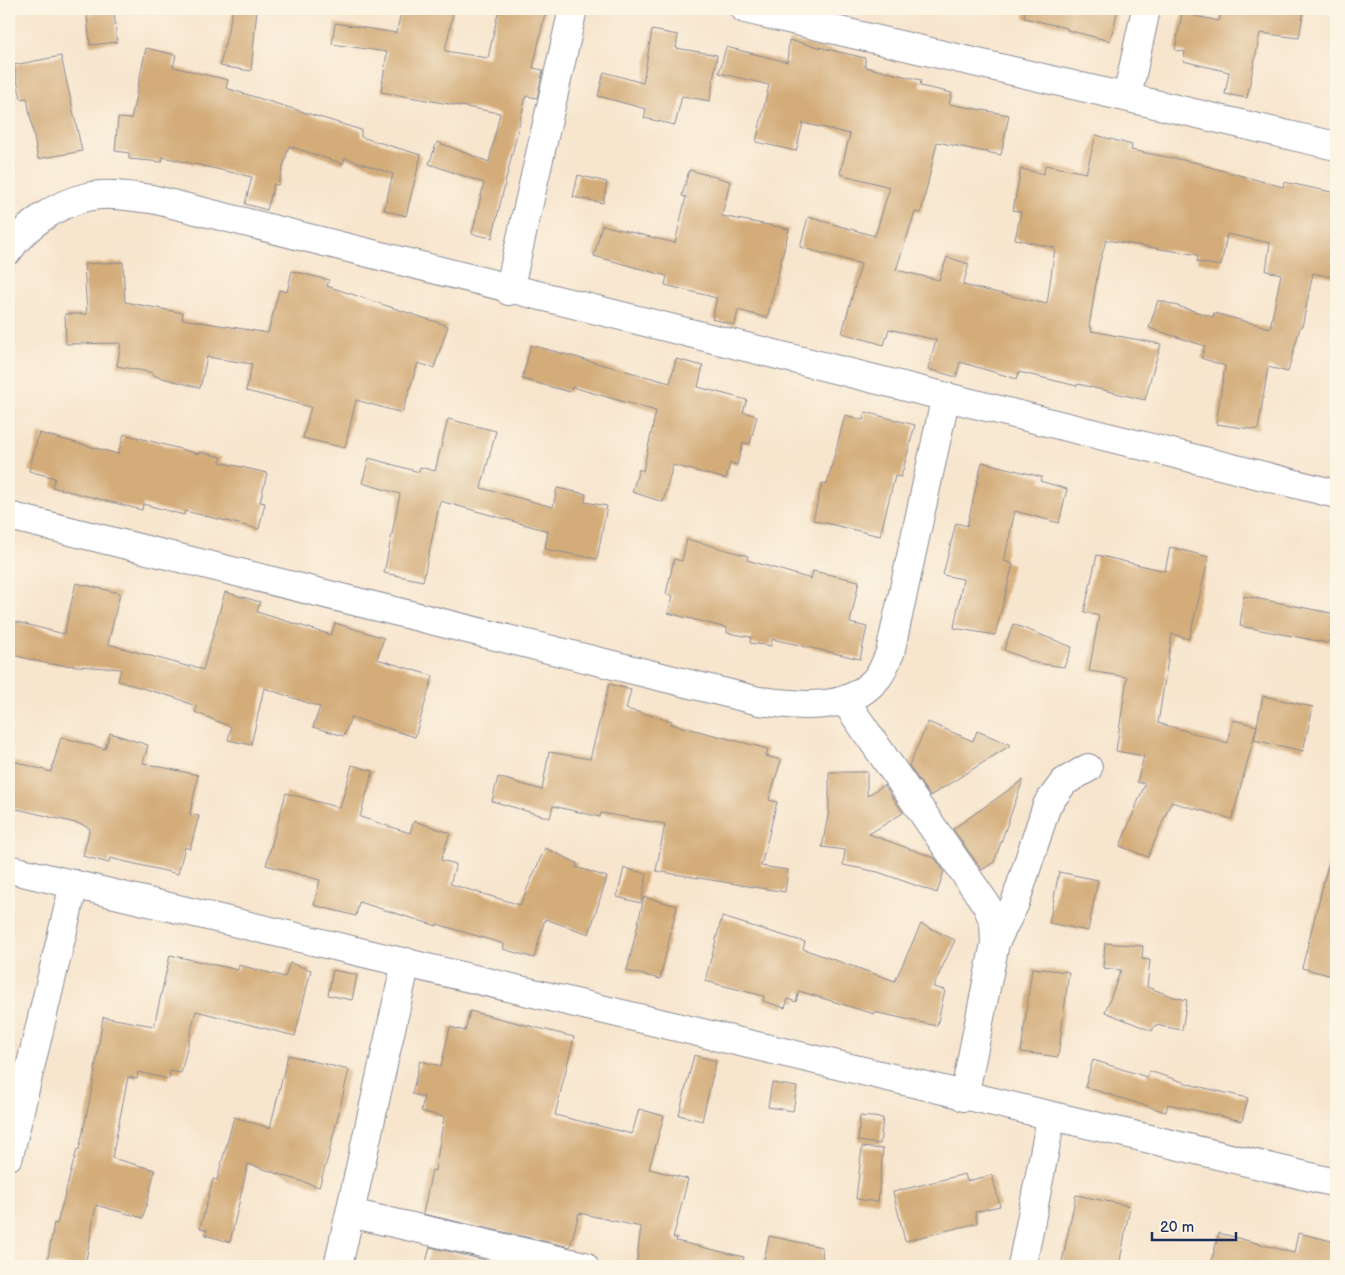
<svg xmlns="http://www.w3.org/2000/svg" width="1345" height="1275" font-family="'Balsamiq Sans',sans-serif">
<rect width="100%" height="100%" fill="#fcf5e5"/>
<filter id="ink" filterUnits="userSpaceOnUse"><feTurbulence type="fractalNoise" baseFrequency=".02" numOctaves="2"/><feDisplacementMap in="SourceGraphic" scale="10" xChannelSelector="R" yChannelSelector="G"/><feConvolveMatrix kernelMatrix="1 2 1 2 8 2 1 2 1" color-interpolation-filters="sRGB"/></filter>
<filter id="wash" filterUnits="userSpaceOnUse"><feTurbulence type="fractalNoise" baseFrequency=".0096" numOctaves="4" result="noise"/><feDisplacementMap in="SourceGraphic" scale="20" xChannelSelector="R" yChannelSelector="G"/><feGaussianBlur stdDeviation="1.12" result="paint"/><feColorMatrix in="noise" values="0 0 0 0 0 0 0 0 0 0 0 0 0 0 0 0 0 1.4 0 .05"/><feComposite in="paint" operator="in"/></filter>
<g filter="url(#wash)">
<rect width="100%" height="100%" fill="#f7e5cd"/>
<g id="blocks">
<!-- building -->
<path fill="#d3ac79" d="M 233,9 L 257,9 L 251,71 L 220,66 Z
M 402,9 L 454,9 L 445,51 L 488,58 L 499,9 L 546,9 L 533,68 L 543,70 L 537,98 L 526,96 L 492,238 L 472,234 L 484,183 L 429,164 L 437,142 L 489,162 L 500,113 L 381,92 L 387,52 L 332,44 L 335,23 L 396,33 Z
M 1025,9 L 1118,9 L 1110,41 L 1067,30 L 1067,28 L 1024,18 Z
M 1222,9 L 1304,9 L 1299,38 L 1260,33 L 1247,98 L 1225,94 L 1229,72 L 1183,61 L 1185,52 L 1175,50 L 1182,13 L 1219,21 Z
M 114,12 L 117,42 L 90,45 L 87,15 Z
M 652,30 L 678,35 L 676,48 L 717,55 L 710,101 L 682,96 L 675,125 L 644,118 L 646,109 L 598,96 L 604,72 L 643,83 Z
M 789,40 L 865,58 L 865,67 L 921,80 L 920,86 L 952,93 L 949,104 L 1009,115 L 1001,155 L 937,142 L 921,213 L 915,212 L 896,270 L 939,280 L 947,257 L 969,264 L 963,285 L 1047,304 L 1055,248 L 1015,239 L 1021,212 L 1013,210 L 1021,169 L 1044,174 L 1045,165 L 1086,173 L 1096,135 L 1132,145 L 1131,150 L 1203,164 L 1202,165 L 1283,187 L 1284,182 L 1336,193 L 1336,278 L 1313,273 L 1302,327 L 1300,327 L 1288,372 L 1268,367 L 1258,430 L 1216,424 L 1225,366 L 1201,358 L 1205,346 L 1149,328 L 1158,300 L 1213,317 L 1214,313 L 1270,328 L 1281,274 L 1266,271 L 1270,243 L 1227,234 L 1221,266 L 1197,262 L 1198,255 L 1106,240 L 1099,265 L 1089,327 L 1092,328 L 1091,331 L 1161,344 L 1151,377 L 1145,400 L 1078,384 L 1077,386 L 1019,372 L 1017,379 L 960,362 L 956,377 L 928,369 L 936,340 L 889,329 L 884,345 L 842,333 L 861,264 L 800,247 L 808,217 L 875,236 L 890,187 L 840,174 L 850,134 L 803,123 L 796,151 L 756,142 L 769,85 L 719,73 L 726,47 L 787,62 Z
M 146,48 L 176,55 L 173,67 L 228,80 L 226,88 L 361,130 L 361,137 L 421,155 L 406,216 L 384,210 L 393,174 L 345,158 L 343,164 L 289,146 L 278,185 L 274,184 L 267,210 L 245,204 L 252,177 L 163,157 L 162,162 L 129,159 L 129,153 L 115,151 L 118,118 L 131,119 Z
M 61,56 L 82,151 L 38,159 L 27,98 L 21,99 L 14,65 Z
M 689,170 L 730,181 L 722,216 L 789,229 L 767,318 L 738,310 L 735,325 L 712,319 L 717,298 L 665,285 L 667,276 L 594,256 L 602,225 L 675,243 L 686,197 L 682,196 Z
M 578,175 L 607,182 L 603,203 L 573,197 Z
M 123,262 L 125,302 L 183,313 L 182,319 L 268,333 L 279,290 L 287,292 L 292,271 L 329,280 L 327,286 L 448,326 L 434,368 L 418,363 L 402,413 L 356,400 L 345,448 L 303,438 L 311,407 L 246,391 L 252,364 L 207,357 L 200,388 L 152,375 L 153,373 L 117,366 L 121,343 L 66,344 L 65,314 L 87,314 L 84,264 Z
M 531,345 L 670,383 L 676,359 L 703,366 L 698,387 L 747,400 L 743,412 L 757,416 L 750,444 L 743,443 L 737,465 L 730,463 L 726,479 L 673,465 L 663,502 L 632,492 L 639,469 L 643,471 L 656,411 L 572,387 L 570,392 L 522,379 Z
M 865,412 L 915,425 L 901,477 L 895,476 L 880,536 L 813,520 L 822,483 L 827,484 L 845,415 L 863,420 Z
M 448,419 L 496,431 L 481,488 L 553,507 L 557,488 L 586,494 L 585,502 L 607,506 L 597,559 L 545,549 L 548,531 L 440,501 L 423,581 L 384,573 L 400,494 L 362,483 L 369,458 L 419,472 L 420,467 L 435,471 Z
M 39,433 L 118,454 L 124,434 L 199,454 L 199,452 L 222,457 L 220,462 L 267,473 L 260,502 L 265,503 L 259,529 L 185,511 L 184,515 L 143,504 L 142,510 L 52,487 L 55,478 L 29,471 Z
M 982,462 L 1042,477 L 1040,481 L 1067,489 L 1059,523 L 1015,511 L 1004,561 L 1013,564 L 995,635 L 954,628 L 963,579 L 943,575 L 956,523 L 967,526 Z
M 687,539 L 748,556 L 747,560 L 811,579 L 813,571 L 859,581 L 850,623 L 867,627 L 860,659 L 772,639 L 771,646 L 750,643 L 751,637 L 727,633 L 727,628 L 668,613 L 673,596 L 666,594 L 674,559 L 682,561 Z
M 1170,547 L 1209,557 L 1189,639 L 1172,634 L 1158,723 L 1228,743 L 1233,720 L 1257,726 L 1232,819 L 1171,802 L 1148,857 L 1120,846 L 1145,784 L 1137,782 L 1144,756 L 1116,751 L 1127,677 L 1089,671 L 1099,616 L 1084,612 L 1097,555 L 1165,571 Z
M 76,583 L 120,593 L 108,644 L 190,667 L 191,665 L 203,670 L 225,592 L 260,602 L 257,612 L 331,635 L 335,623 L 384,638 L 377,659 L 433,676 L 415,737 L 351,717 L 344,736 L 313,727 L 320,707 L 264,688 L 251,745 L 228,740 L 231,727 L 195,712 L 197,707 L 176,698 L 118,681 L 121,669 L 49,664 L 9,654 L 9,620 L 64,634 Z
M 1244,596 L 1336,614 L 1328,643 L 1240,626 Z
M 1013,624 L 1072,647 L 1064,667 L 1036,663 L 1004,650 Z
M 609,684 L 631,690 L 626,709 L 672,721 L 671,724 L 768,749 L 766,756 L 781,760 L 769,800 L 777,802 L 761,866 L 788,870 L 785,892 L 656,871 L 665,824 L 601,813 L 600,817 L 553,806 L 550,818 L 492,801 L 498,777 L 542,790 L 549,752 L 590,759 Z
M 1263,696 L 1313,707 L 1303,751 L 1254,740 Z
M 928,722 L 973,741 L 977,731 L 1011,745 L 930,796 L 909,766 Z
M 110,733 L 148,745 L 143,763 L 198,775 L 190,814 L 199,816 L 190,849 L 185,847 L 178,874 L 110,858 L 109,863 L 83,856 L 90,828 L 84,826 L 84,825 L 9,807 L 9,760 L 51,772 L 61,737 L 105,749 Z
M 352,765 L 373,771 L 360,817 L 410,833 L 414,821 L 450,833 L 441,860 L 456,864 L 450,884 L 520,905 L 545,848 L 577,863 L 576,867 L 607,877 L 589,934 L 545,919 L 534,958 L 503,949 L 504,944 L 437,924 L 437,926 L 359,902 L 356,916 L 314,905 L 320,880 L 266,865 L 286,793 L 340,808 Z
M 829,772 L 867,772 L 867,796 L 884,785 L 903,813 L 869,834 L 935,858 L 944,871 L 937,893 L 878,872 L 843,865 L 845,850 L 822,847 L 829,810 Z
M 1023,780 L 994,862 L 982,870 L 953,829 Z
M 1328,865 L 1336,866 L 1336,977 L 1302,968 Z
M 624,868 L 647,874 L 641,903 L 617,897 Z
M 1059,872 L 1098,880 L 1088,931 L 1049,923 Z
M 644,897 L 677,906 L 660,979 L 627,971 Z
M 722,917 L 805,942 L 803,949 L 895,981 L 921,924 L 955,940 L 933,987 L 945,990 L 937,1026 L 874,1012 L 874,1014 L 799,991 L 796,1002 L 788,999 L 785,1008 L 763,1001 L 764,996 L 705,981 Z
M 1105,943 L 1143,946 L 1142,959 L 1150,960 L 1147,987 L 1174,997 L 1187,1000 L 1182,1030 L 1155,1025 L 1152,1031 L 1105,1012 L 1121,970 L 1103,968 Z
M 170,955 L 238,970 L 239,965 L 285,977 L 290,963 L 311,970 L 295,1036 L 196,1011 L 181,1073 L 170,1071 L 169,1079 L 138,1072 L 137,1079 L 128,1077 L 112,1158 L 155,1170 L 143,1218 L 96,1205 L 85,1266 L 66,1266 L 47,1263 L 54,1223 L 57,1224 L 77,1149 L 79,1150 L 92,1089 L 103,1017 L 154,1026 Z
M 1032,968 L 1069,972 L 1058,1057 L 1021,1052 Z
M 333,970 L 357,975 L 352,1000 L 328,995 Z
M 470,1011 L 574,1037 L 555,1115 L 632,1134 L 639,1109 L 664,1116 L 649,1169 L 688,1179 L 673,1238 L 677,1238 L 676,1241 L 744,1257 L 742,1266 L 636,1266 L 641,1227 L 579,1213 L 570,1247 L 423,1214 L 432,1170 L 435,1171 L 444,1117 L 421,1111 L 424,1097 L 412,1094 L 420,1061 L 441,1066 L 450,1027 L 465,1031 Z
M 288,1055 L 349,1070 L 328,1157 L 319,1187 L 248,1164 L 230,1242 L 205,1235 L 207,1230 L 200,1228 L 213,1179 L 217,1180 L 234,1117 L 270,1128 Z
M 694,1055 L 716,1061 L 702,1121 L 679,1115 Z
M 1093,1060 L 1147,1077 L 1149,1071 L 1196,1086 L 1248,1098 L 1242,1121 L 1168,1104 L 1166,1112 L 1085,1087 Z
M 772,1083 L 797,1087 L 793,1111 L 768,1107 Z
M 860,1116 L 883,1118 L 880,1144 L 858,1141 Z
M 862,1147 L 883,1149 L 878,1202 L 856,1199 Z
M 965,1174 L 967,1181 L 992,1175 L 1000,1206 L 975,1212 L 977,1223 L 905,1241 L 893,1192 Z
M 1076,1195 L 1130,1206 L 1119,1266 L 1061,1266 Z
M 1219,1233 L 1294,1253 L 1298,1233 L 1336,1242 L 1336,1257 L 1334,1266 L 1210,1266 Z
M 769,1236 L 822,1247 L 823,1266 L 763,1266 Z
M 430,1247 L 485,1260 L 483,1266 L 425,1266 Z"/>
</g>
</g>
<g filter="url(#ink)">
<use href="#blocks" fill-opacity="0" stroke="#898a96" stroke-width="1"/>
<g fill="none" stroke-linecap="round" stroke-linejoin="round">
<defs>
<path id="minor" d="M 745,9 L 1336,146
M 1127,97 L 1146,9
M 9,250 C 26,225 57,204 87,197 C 108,192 132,197 152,199 C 546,301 941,399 1336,494
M 509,291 L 573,9
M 9,516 L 759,701 C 801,705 847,714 878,677 C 883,671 886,661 890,653 L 945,400
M 845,701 L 986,904 L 994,922 L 995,943
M 964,1097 L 995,943 L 1015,903 L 1047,805 L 1064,782 L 1088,768
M 9,1156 L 74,884
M 350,1213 L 584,1266
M 338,1266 L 406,962
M 1022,1266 L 1051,1118"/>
<path id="tertiary" d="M 9,869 C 452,972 893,1082 1336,1183"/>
</defs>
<!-- minor casing -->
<use href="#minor" stroke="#898a96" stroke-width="30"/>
<!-- tertiary casing -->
<use href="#tertiary" stroke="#898a96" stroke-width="30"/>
<!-- minor -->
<use href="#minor" stroke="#fff" stroke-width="28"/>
<!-- tertiary -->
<use href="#tertiary" stroke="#fff" stroke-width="28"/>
</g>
</g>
<!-- margin -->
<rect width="1345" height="1275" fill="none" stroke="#fcf5e5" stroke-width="30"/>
<!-- scale -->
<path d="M1152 1232v8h84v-8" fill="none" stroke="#1b2f5e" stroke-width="2.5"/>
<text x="1160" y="1232" font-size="15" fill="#1b2f5e" stroke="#fcf5e5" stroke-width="4" paint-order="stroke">20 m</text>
</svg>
